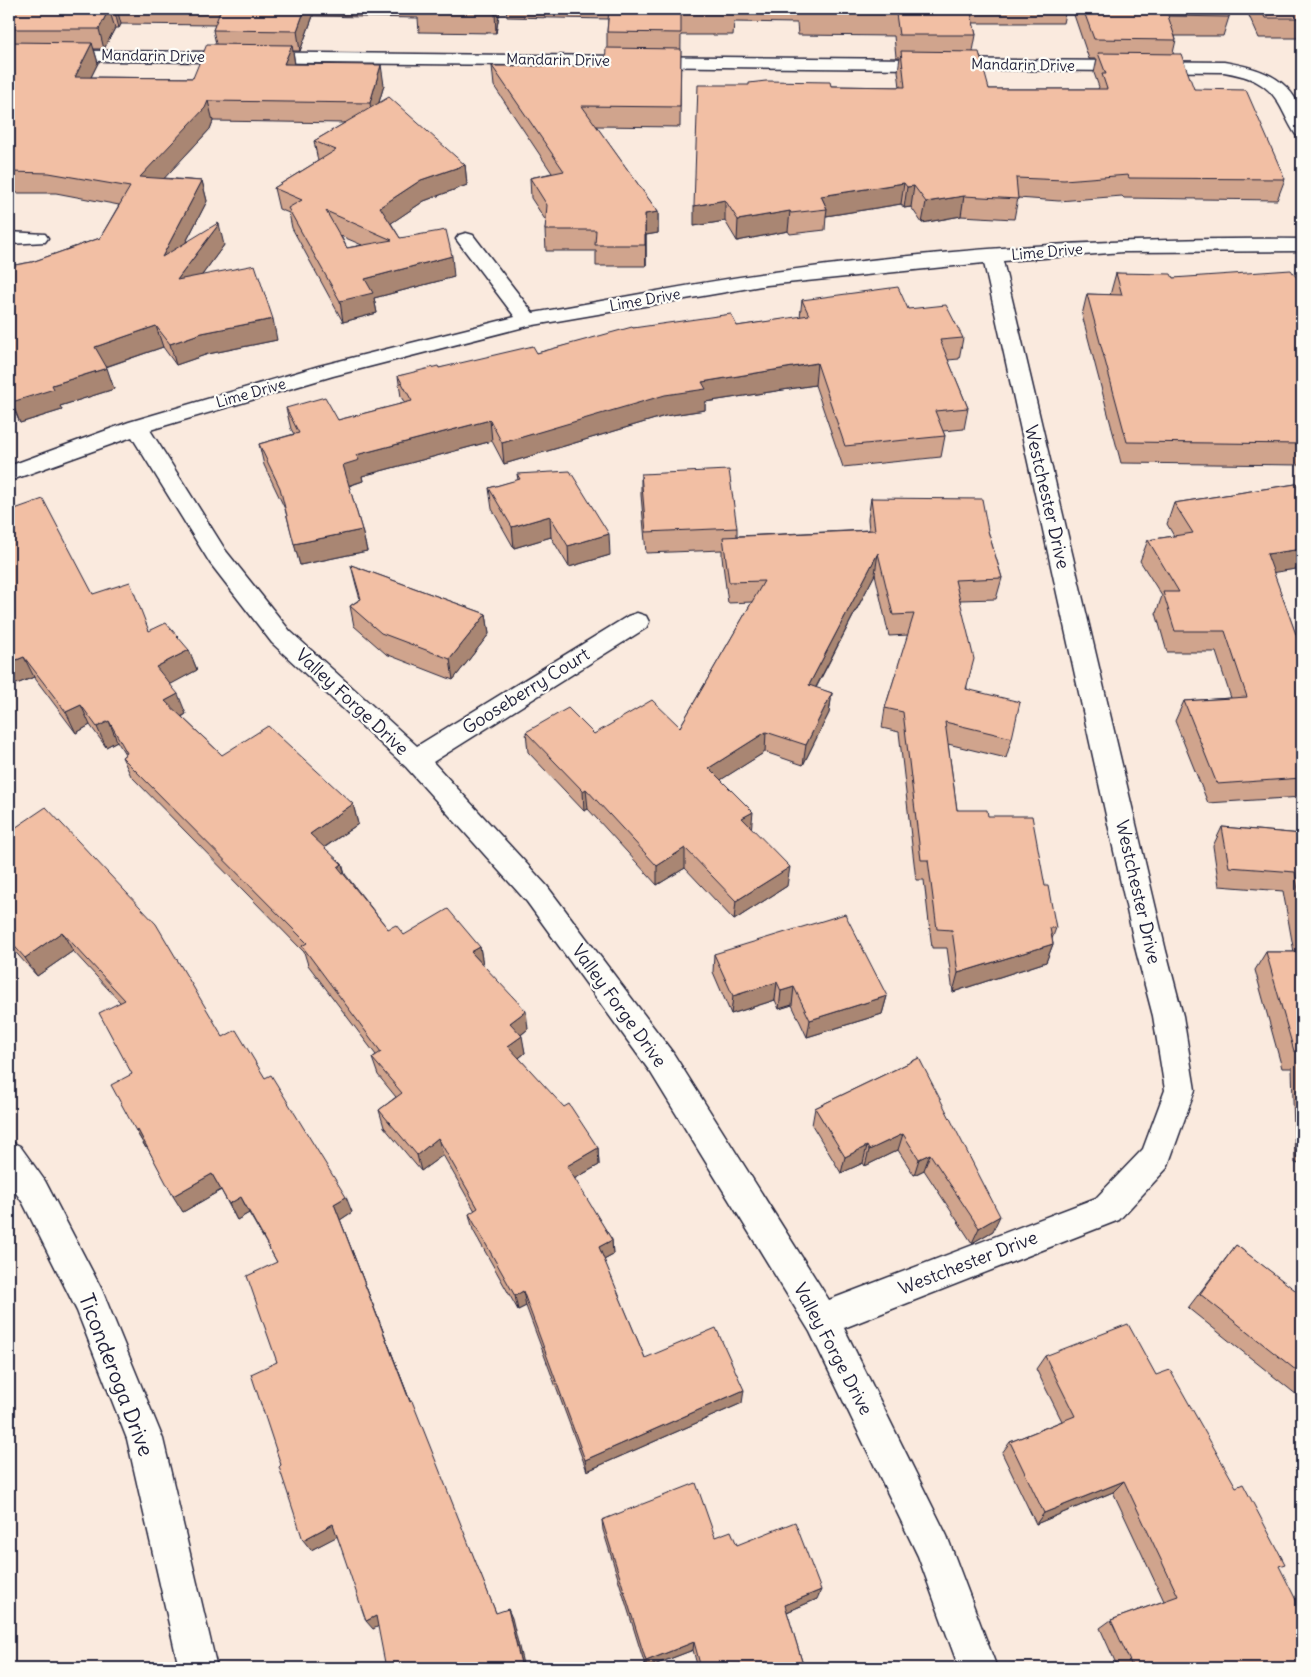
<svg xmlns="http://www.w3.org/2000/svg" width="1311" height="1677" font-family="Delius,sans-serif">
<rect width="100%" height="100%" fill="#faeade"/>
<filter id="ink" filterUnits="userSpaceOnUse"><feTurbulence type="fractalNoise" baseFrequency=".02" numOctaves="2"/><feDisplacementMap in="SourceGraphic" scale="10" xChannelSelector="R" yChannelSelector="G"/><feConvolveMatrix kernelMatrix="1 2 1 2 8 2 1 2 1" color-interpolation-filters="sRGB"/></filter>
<g filter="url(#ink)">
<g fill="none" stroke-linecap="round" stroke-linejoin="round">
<defs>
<path id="minor" d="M 9,50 L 1224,62 C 1258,68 1289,76 1302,113 C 1304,119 1302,129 1302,136 L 1296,135 C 1289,125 1285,114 1279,104 C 1267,82 1247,76 1224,72 L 9,60 Z
M 9,232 L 45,234 L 48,238 L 45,242 L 9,244 Z
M 466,233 L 473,235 L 533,313 C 611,300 689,284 767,273 C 944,248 1124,237 1302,239 L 1302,251 L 1123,252 L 1003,261 L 1166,951 L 1183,1016 L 1195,1090 L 1167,1168 L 1119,1220 L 844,1328 L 947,1536 L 997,1668 L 959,1668 L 918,1556 L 810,1332 L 651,1073 L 527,902 L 406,767 L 272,643 L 210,563 L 132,437 L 9,481 L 9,466 L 129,422 L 319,366 L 515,317 L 456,239 L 459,235 ZM 984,263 L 1136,951 L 1153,1016 L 1165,1090 L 1143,1149 L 1096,1198 L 829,1300 L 673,1053 L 547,886 L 433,762 L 646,628 L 649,622 L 646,616 L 637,613 L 628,616 L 417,746 L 290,631 L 226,551 L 150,430 L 333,376 L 528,326 L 767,285 Z
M 9,1141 L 20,1146 L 45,1181 L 102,1290 L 163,1439 L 217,1668 L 179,1668 L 127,1439 L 77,1311 L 23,1203 L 9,1183 Z"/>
</defs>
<!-- minor casing -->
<use href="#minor" stroke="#22223b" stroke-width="3"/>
<!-- minor -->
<use href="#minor" fill="#fdfcf7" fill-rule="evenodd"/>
</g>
<!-- wall -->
<path fill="#d0a48d" stroke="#22223b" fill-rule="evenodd" d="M 9,9 L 500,9 L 496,33 L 419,32 L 418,18 L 313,16 L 300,51 L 293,51 L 295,64 L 384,85 L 379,102 L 465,165 L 467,185 L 424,201 L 391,223 L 400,238 L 454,277 L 374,298 L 377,313 L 343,322 L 292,228 L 289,213 L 279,209 L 274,188 L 318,161 L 314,141 L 345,123 L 213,121 L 210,129 L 164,178 L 202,181 L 207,201 L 186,242 L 224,245 L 202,275 L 277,340 L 208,354 L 176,365 L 163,347 L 106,367 L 114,389 L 60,406 L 62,410 L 20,423 L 12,406 L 9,407 L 9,266 L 32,262 L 100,238 L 119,205 L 56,193 L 9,193 ZM 121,24 L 215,25 L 213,30 L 216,44 L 193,78 L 91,77 L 98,63 L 94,49 L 104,49 L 115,28 L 119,28 ZM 341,236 L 362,245 L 347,248 Z
M 506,9 L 1066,9 L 1063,23 L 973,23 L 976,35 L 973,51 L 989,89 L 1098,89 L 1099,87 L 1094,73 L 1097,59 L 1089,59 L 1072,9 L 1229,9 L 1229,17 L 1223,36 L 1175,36 L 1176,40 L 1173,53 L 1194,89 L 1285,179 L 1277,200 L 1124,198 L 1122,196 L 1059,201 L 1018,198 L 1014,219 L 961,216 L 922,223 L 911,207 L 904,208 L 901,204 L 826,216 L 825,230 L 790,234 L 788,231 L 737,241 L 725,221 L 694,226 L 831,86 L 900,87 L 898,71 L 900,57 L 896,57 L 894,36 L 798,35 L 797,23 L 734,22 L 733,35 L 681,35 L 680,127 L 596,126 L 658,212 L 658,233 L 646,235 L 646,266 L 596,266 L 596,251 L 546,251 L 545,230 L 546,221 L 531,198 L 530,178 L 552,173 L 494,86 L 492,66 L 605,66 L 607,48 L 607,32 L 608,19 L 507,17 Z
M 1246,9 L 1302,9 L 1302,38 L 1259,38 Z
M 1116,273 L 1173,278 L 1302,285 L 1302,465 L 1121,463 L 1082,315 L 1087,294 L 1110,295 Z
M 802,300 L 908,309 L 963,338 L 959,359 L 948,360 L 968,408 L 964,429 L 943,431 L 945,436 L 941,457 L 843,467 L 815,385 L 705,402 L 705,410 L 665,416 L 504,464 L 492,441 L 362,476 L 363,481 L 349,486 L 362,530 L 367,551 L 300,565 L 285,509 L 264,465 L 259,444 L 294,434 L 291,429 L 286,408 L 338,420 L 405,403 L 401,397 L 398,376 L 439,368 L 537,353 L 633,328 L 737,326 L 800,317 Z
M 517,474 L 610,555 L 569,567 L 551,537 L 514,548 L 492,509 L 489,488 L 518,480 Z
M 641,474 L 737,528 L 737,536 L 869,530 L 868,519 L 871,498 L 988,531 L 1002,578 L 996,599 L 960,600 L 967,689 L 1012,738 L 1006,758 L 948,744 L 957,810 L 988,816 L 1045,886 L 1056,928 L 1052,939 L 1053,944 L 1046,962 L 953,992 L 947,948 L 932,948 L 924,880 L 916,880 L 899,732 L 882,728 L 885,708 L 908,635 L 889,636 L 875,574 L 816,688 L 832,693 L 829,713 L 803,765 L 765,752 L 720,780 L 787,886 L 734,920 L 685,868 L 657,885 L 588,809 L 584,811 L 528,752 L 526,732 L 594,734 L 680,727 L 752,602 L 728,603 L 722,557 L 722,550 L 646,553 L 641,495 Z
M 1302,483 L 1302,568 L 1273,572 L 1302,651 L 1302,797 L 1208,803 L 1175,721 L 1184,701 L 1231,698 L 1216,652 L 1167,652 L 1156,613 L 1162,596 L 1140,561 L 1148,540 L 1174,536 L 1167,524 L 1174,503 Z
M 9,511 L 93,594 L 149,631 L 189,650 L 197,670 L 170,684 L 186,714 L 182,717 L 222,755 L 353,804 L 358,824 L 324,848 L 342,864 L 345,874 L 388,929 L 404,935 L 480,947 L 483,965 L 528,1029 L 521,1035 L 525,1053 L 519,1058 L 598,1148 L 599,1165 L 574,1179 L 612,1240 L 613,1255 L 604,1260 L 645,1358 L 742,1403 L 587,1471 L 526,1306 L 518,1310 L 473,1230 L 469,1214 L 475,1211 L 443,1155 L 421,1171 L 384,1127 L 379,1110 L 396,1097 L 378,1075 L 372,1058 L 376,1055 L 308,965 L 304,952 L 131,776 L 122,757 L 125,754 L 117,741 L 106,747 L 90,725 L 76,733 L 34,677 L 9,687 Z
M 351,565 L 486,614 L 489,634 L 453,680 L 386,654 L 354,626 L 350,606 L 360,599 L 356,585 Z
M 1222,827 L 1302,834 L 1302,1164 L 1295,1163 L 1292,1068 L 1282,1068 L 1255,970 L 1266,952 L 1294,952 L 1283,891 L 1219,886 L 1213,846 Z
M 9,832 L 223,1037 L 265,1078 L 352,1212 L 340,1220 L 410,1401 L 496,1613 L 512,1618 L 378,1626 L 373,1629 L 337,1536 L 311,1550 L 281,1465 L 277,1362 L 277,1262 L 249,1213 L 237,1220 L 221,1190 L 183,1212 L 147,1147 L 146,1148 L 136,1131 L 132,1074 L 120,1002 L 73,951 L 37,976 L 9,945 Z
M 714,954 L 887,996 L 882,1014 L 807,1037 L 792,1005 L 779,1009 L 775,1000 L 731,1014 L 713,972 Z
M 919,1058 L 993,1231 L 972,1243 L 924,1170 L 914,1175 L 898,1150 L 865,1166 L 863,1163 L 841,1173 L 812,1125 L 815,1108 Z
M 1236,1245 L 1297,1292 L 1302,1285 L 1302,1399 L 1188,1308 Z
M 1045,1356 L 1156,1375 L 1279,1568 L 1302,1668 L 1118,1668 L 1100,1628 L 1111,1620 L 1164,1601 L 1113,1492 L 1036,1524 L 1002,1453 L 1010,1442 L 1062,1421 L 1036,1369 Z
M 602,1520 L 715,1537 L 737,1545 L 817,1599 L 787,1612 L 804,1668 L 698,1668 L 693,1650 L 646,1668 L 603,1530 Z"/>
<!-- shaded-wall -->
<path fill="#a98673" stroke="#22223b" d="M 109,9 L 115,28 L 104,49 L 99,29 Z
M 114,9 L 117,9 L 121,24 L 119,28 Z
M 305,9 L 312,9 L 313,16 L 300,51 L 297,31 Z
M 495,9 L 500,9 L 496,33 L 495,13 Z
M 92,43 L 98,63 L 81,97 L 75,77 Z
M 292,45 L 295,65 L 284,64 Z
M 381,65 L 384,85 L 373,123 L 370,103 Z
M 208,101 L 213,121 L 210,129 L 146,198 L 140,177 Z
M 465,165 L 467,185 L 424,201 L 384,228 L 380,207 L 421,180 Z
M 202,181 L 207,201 L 168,277 L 162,257 Z
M 904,183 L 901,204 L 826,216 L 827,209 L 821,196 Z
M 914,186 L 911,207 L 904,208 L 907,187 Z
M 964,196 L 961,216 L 922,223 L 926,202 Z
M 725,200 L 725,221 L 694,226 L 694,206 Z
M 790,211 L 788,231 L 737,241 L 738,220 Z
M 658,212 L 658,233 L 646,235 L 646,266 L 645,214 Z
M 219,224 L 224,245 L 183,301 L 177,280 Z
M 452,256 L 454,277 L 374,298 L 377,313 L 343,322 L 340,301 L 365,279 Z
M 273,319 L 277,340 L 208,354 L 176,365 L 170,344 L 202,333 Z
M 156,326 L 163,347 L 102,368 L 95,347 Z
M 817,363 L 815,385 L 705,402 L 705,410 L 665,416 L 504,464 L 502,443 L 702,382 Z
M 107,368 L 114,389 L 60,406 L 62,410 L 20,423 L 12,402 L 52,385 Z
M 9,398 L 12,406 L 9,407 Z
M 490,420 L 492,441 L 362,476 L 363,481 L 347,486 L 343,465 L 356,455 Z
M 550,516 L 551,537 L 514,548 L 512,527 Z
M 362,530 L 367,551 L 300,565 L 294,544 Z
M 609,534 L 610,555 L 569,567 L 568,546 Z
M 1302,549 L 1302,568 L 1258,575 L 1267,554 Z
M 878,553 L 875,574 L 806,706 L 809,685 Z
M 486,614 L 489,634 L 453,680 L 450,659 Z
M 189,650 L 197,670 L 164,688 L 156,667 Z
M 24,657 L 34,677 L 9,687 L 9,663 Z
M 832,693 L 829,713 L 803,765 L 806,745 Z
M 178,694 L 186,714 L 173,721 L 165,701 Z
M 81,705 L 90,725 L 76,733 L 66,712 Z
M 109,721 L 117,741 L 106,747 L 97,727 Z
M 766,732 L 765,752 L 708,788 L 709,768 Z
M 9,783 L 14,793 L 9,796 Z
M 586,789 L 588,809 L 584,811 L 583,791 Z
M 353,804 L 358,824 L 316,853 L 310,834 Z
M 753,812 L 751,832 L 742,818 Z
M 685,848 L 685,868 L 657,885 L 657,866 Z
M 342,864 L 347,884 L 338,867 Z
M 790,867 L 787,886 L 734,920 L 736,901 Z
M 62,932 L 73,951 L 37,976 L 25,958 Z
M 1053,944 L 1046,962 L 953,992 L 958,973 Z
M 480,947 L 483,965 L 471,952 Z
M 777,982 L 775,1000 L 731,1014 L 733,996 Z
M 794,987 L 792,1005 L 779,1009 L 781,991 Z
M 887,996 L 882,1014 L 807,1037 L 810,1020 Z
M 526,1011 L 528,1029 L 513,1041 L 510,1023 Z
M 522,1036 L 525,1053 L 511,1064 L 508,1046 Z
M 138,1130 L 148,1147 L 146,1148 L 136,1131 Z
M 903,1134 L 898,1150 L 865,1166 L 869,1150 Z
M 438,1138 L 443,1155 L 421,1171 L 417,1155 Z
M 867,1146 L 863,1163 L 841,1173 L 845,1157 Z
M 598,1148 L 599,1165 L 568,1182 L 567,1166 Z
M 930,1154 L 924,1170 L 914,1175 L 919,1159 Z
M 212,1174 L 221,1190 L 183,1212 L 173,1196 Z
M 241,1197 L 249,1213 L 237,1220 L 229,1204 Z
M 346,1197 L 352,1212 L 340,1220 L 415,1414 L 334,1204 Z
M 1000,1216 L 993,1231 L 972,1243 L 979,1228 Z
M 612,1240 L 613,1255 L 600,1262 L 599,1247 Z
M 523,1291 L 526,1306 L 518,1310 L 515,1296 Z
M 744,1390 L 742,1403 L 587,1471 L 585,1460 Z
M 1124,1481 L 1113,1492 L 1036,1524 L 1044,1513 Z
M 333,1524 L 340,1535 L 311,1550 L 303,1540 Z
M 821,1590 L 817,1599 L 782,1614 L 785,1605 Z
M 508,1609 L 512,1618 L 524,1668 L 522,1668 Z
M 376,1616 L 383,1624 L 373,1629 L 366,1621 Z
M 694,1642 L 693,1650 L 646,1668 L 646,1661 Z"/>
<!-- building -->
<path fill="#f2bfa4" stroke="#22223b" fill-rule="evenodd" d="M 9,9 L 109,9 L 99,29 L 9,29 Z
M 221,9 L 305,9 L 297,31 L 213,30 Z
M 418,9 L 495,9 L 495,13 L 417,12 Z
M 609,9 L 734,9 L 734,13 L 681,13 L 681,33 L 607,32 Z
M 799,9 L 970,9 L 976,35 L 899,35 L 896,14 L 799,13 Z
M 1083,9 L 1229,9 L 1229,17 L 1168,16 L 1176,40 L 1094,39 Z
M 1261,9 L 1302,9 L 1302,18 L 1265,18 Z
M 9,42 L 92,43 L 75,77 L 193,78 L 207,44 L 292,45 L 284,64 L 381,65 L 370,103 L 208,101 L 205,108 L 140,177 L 202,181 L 162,257 L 218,223 L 219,224 L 177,280 L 255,265 L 273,319 L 202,333 L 170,344 L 156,326 L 95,347 L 107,368 L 52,385 L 54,389 L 12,402 L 9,396 L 9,266 L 32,262 L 100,238 L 130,187 L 49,173 L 9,172 Z
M 606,48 L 681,49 L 680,107 L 582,106 L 658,212 L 645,214 L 645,245 L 595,245 L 596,230 L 545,230 L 547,205 L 530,178 L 564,171 L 492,66 L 605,66 Z
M 901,51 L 979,52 L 989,89 L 1107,89 L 1102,74 L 1106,74 L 1098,53 L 1181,54 L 1194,89 L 1246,90 L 1285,179 L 1129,178 L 1128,175 L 1064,180 L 1016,178 L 1018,199 L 964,196 L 926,202 L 914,186 L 907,187 L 904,183 L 821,196 L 827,209 L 791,213 L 790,211 L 738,220 L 725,200 L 694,206 L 698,85 L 749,85 L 749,83 L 766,81 L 830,82 L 831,86 L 905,87 Z
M 389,97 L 465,165 L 421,180 L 380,207 L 400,238 L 446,230 L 452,256 L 365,279 L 373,293 L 340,301 L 288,208 L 302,200 L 274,188 L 336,150 L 314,141 ZM 326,211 L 392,240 L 347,248 Z
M 1291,270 L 1302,285 L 1302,444 L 1127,442 L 1087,294 L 1122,295 L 1116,273 L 1171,274 L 1173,278 Z
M 898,287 L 908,309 L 946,305 L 963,338 L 940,340 L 968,408 L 935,411 L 945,436 L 845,446 L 817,363 L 702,382 L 706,389 L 665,395 L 502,443 L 490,420 L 356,455 L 359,460 L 343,465 L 362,530 L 294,544 L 280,488 L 259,444 L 299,433 L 286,408 L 325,397 L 338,420 L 412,401 L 398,376 L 438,366 L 439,368 L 533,346 L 537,353 L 632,327 L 633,328 L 731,314 L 737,326 L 809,315 L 802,300 Z
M 729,470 L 737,528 L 646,532 L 641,474 Z
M 570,471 L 609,534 L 568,546 L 550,516 L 512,527 L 489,488 L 520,479 L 517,474 Z
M 1302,483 L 1302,549 L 1267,554 L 1302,651 L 1302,778 L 1217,784 L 1184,701 L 1247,697 L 1225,631 L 1175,631 L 1163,592 L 1179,592 L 1148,540 L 1193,533 L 1174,503 Z
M 871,498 L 982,499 L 988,531 L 1002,578 L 955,580 L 974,659 L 966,689 L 1020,702 L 1012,738 L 945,722 L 957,810 L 987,810 L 988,816 L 1032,816 L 1045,886 L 1048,886 L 1056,928 L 1050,928 L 1053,944 L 958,973 L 952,930 L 937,929 L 928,860 L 921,860 L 903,712 L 885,708 L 914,614 L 893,615 L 878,553 L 809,685 L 832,693 L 806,745 L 766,732 L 709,768 L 753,812 L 742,818 L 790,867 L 736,901 L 685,848 L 657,866 L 586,789 L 583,791 L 526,732 L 568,708 L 594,734 L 652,700 L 680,727 L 764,581 L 729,582 L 723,537 L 875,530 Z
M 43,499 L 93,594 L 130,582 L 149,631 L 166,623 L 189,650 L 156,667 L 178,694 L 165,701 L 222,755 L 268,726 L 353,804 L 310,834 L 342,864 L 338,867 L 388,929 L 396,925 L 404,935 L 448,909 L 480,947 L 471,952 L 526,1011 L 510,1023 L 522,1036 L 508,1046 L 564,1107 L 569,1104 L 598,1148 L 567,1166 L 612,1240 L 599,1247 L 645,1358 L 716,1328 L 744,1390 L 585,1460 L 523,1291 L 515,1296 L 469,1214 L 478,1208 L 438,1138 L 417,1155 L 379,1110 L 402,1093 L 372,1058 L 381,1052 L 302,946 L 307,943 L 122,757 L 127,753 L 109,721 L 97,727 L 81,705 L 66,712 L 24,657 L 9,663 L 9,511 Z
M 351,565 L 486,614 L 450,659 L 381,633 L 350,606 L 361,599 Z
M 46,807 L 156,924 L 223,1037 L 236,1030 L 265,1078 L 271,1075 L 346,1197 L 334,1204 L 410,1402 L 412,1401 L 496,1613 L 508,1609 L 522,1668 L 386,1668 L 376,1616 L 366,1621 L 333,1524 L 303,1540 L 279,1467 L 281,1465 L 251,1374 L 277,1362 L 247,1276 L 277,1262 L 241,1197 L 229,1204 L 212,1174 L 173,1196 L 138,1130 L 136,1131 L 111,1085 L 132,1074 L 99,1013 L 125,1000 L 62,932 L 25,958 L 9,940 L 9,832 Z
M 1222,827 L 1302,834 L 1302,914 L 1295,872 L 1229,867 Z
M 845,914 L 887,996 L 810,1020 L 794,987 L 781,991 L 777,982 L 733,996 L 714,954 Z
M 1266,952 L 1302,952 L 1302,1051 L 1294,1051 Z
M 919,1058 L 1000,1216 L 979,1228 L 930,1154 L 919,1159 L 903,1134 L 869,1150 L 867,1146 L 845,1157 L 815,1108 Z
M 1236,1245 L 1299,1293 L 1302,1290 L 1302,1375 L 1200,1294 Z
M 1128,1324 L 1156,1375 L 1170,1370 L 1236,1487 L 1243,1484 L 1285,1564 L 1279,1566 L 1302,1612 L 1302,1668 L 1133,1668 L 1111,1620 L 1178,1596 L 1124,1481 L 1044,1513 L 1010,1442 L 1075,1416 L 1045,1356 Z
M 696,1483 L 715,1537 L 731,1531 L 737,1545 L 795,1522 L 821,1590 L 785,1605 L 804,1668 L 701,1668 L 694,1642 L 646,1661 L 602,1520 Z"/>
</g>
<g text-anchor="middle" stroke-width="4.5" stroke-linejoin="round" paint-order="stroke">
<!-- far-street labels -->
<g font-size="15" fill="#22223b" stroke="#fdfcf7">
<text transform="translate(153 56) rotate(1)" y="5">Mandarin Drive</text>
<text transform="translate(558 60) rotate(1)" y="5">Mandarin Drive</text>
<text transform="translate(1023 65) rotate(1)" y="5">Mandarin Drive</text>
<text transform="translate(1047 252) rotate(-5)" y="5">Lime Drive</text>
<text transform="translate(645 300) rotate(-10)" y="5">Lime Drive</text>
<text transform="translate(251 393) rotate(-16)" y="5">Lime Drive</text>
</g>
<!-- street labels -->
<g font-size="18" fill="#22223b" stroke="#fdfcf7">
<text transform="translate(1047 497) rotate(77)" y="6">Westchester Drive</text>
<text transform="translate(526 691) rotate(-32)" y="6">Gooseberry Court</text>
<text transform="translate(352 702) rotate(43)" y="6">Valley Forge Drive</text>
<text transform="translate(1138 892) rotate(77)" y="6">Westchester Drive</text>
<text transform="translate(619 1006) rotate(54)" y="6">Valley Forge Drive</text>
<text transform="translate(968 1263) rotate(-21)" y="6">Westchester Drive</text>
<text transform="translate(833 1349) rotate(62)" y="6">Valley Forge Drive</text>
</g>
<!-- near-street labels -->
<g font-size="21" fill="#22223b" stroke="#fdfcf7">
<text transform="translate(116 1375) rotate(69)" y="7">Ticonderoga Drive</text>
</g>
</g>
<!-- margin -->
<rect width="1311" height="1677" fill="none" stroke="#fdfcf7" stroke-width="30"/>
<rect x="15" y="15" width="1281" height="1647" fill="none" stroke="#22223b" stroke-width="2" filter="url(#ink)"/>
</svg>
